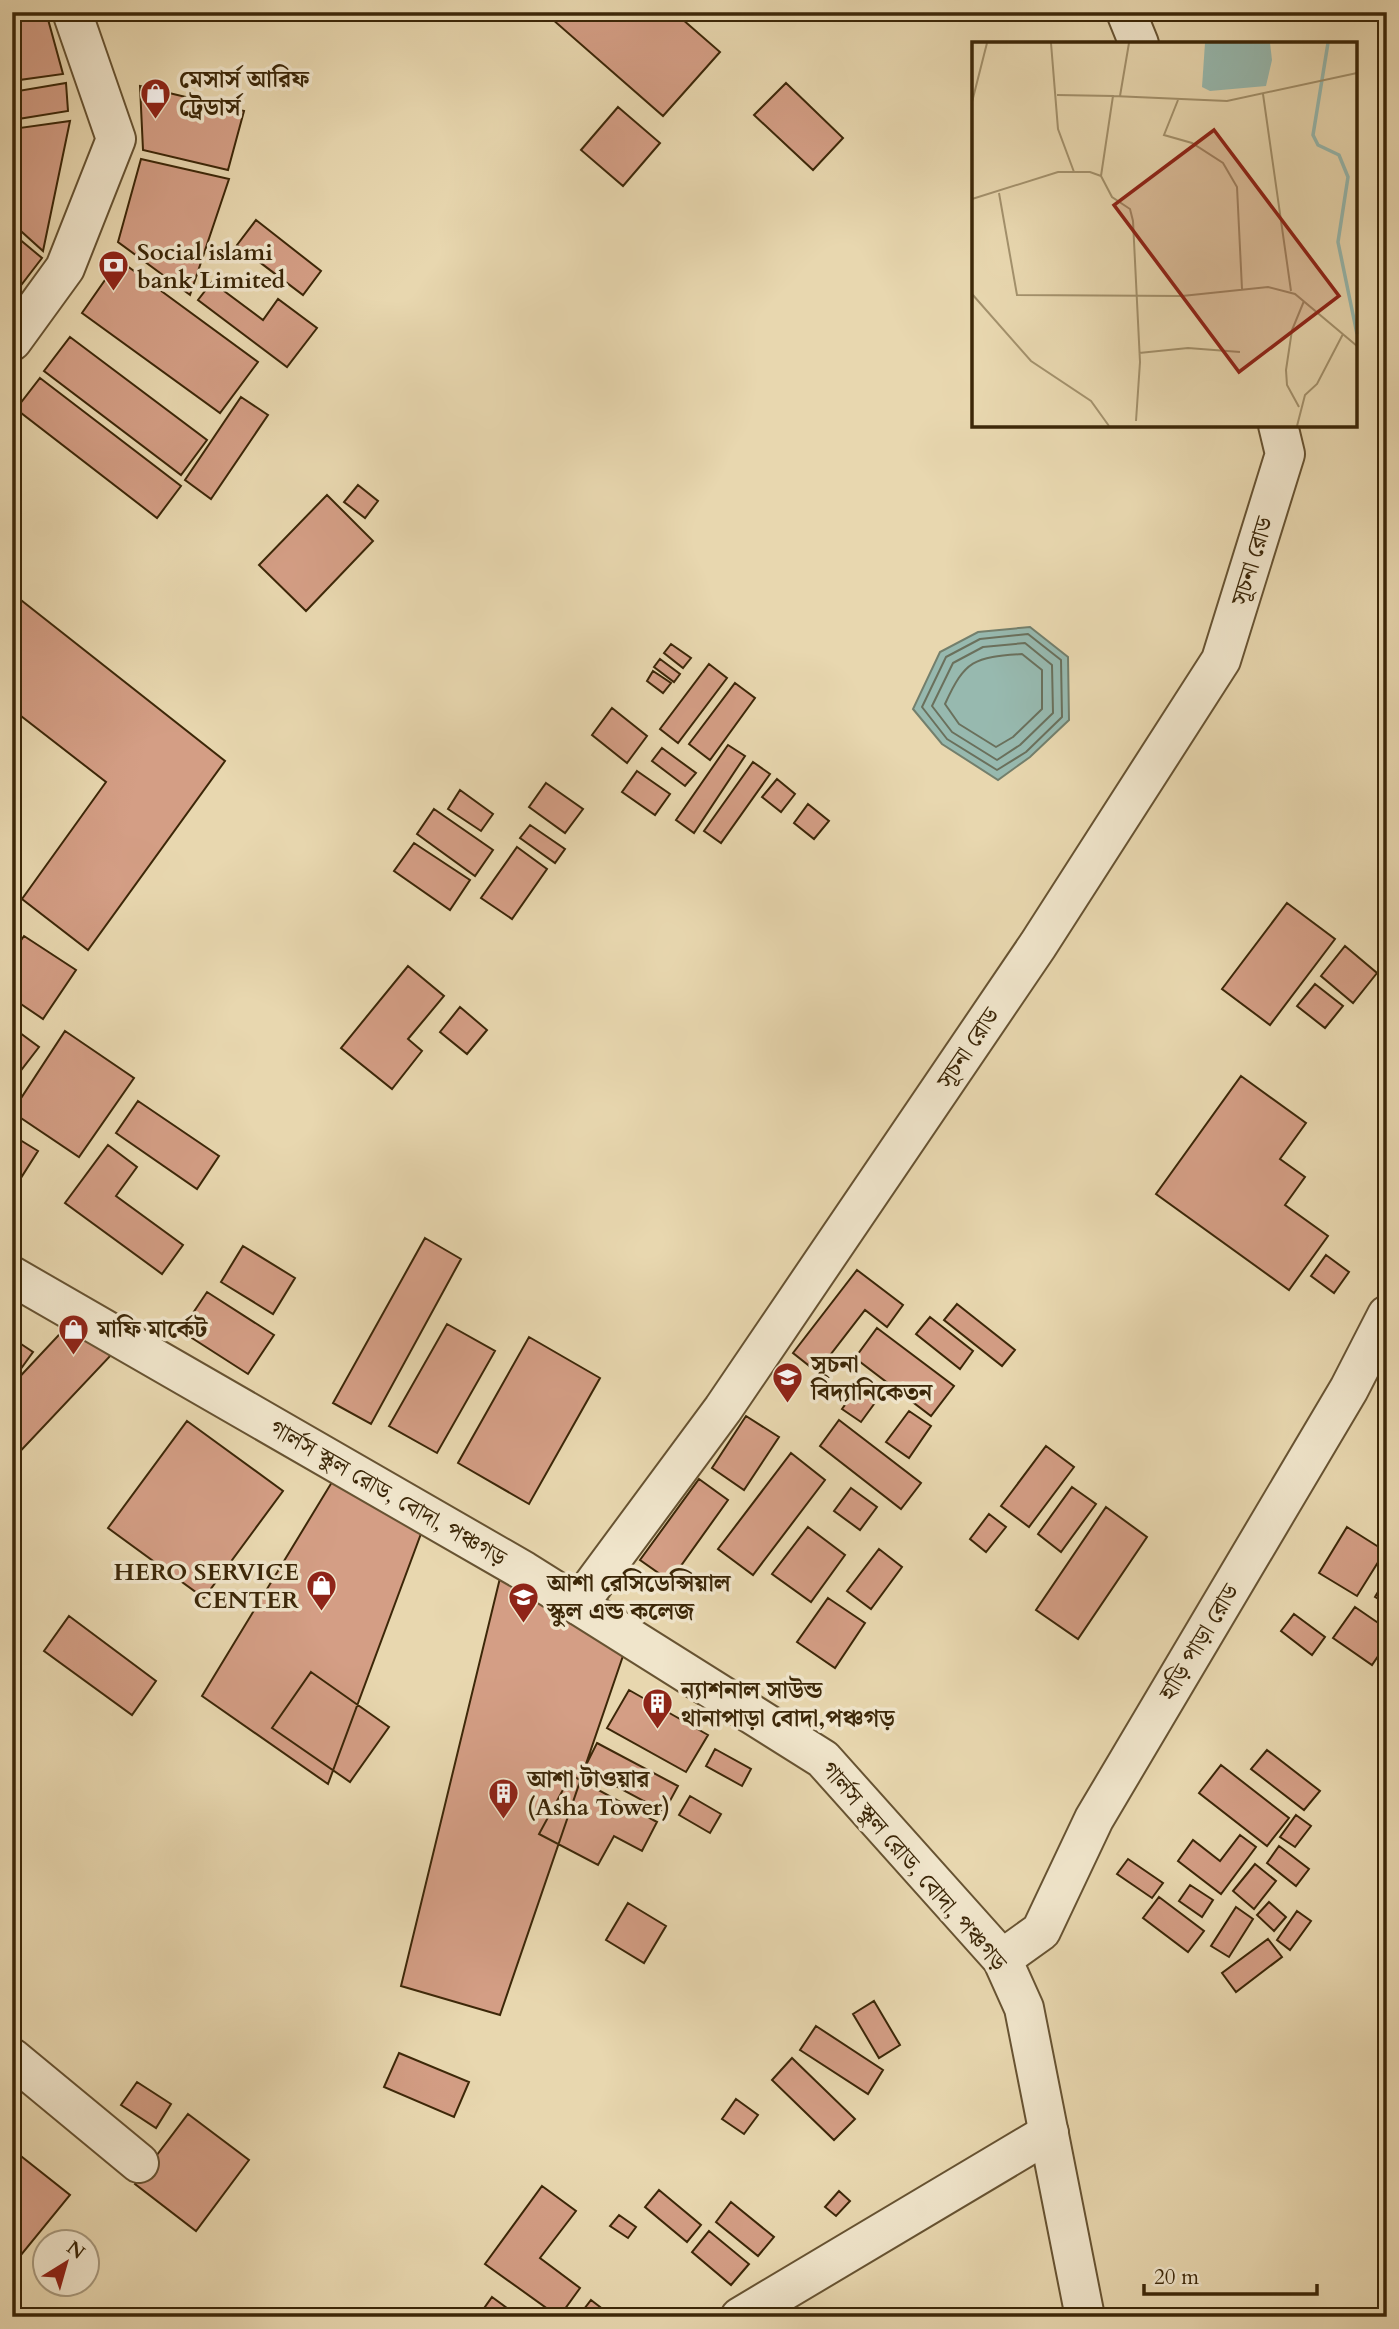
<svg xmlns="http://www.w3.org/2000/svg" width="1399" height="2329" font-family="Cardo,'Noto Serif Bengali',serif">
<rect width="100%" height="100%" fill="#e8d7af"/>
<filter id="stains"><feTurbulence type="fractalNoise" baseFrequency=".00286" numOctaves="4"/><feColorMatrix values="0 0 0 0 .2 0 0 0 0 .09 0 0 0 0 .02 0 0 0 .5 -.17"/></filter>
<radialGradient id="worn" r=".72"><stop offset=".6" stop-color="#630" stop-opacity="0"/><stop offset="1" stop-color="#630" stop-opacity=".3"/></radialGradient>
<!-- water -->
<path fill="#97b9af" stroke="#737f6c" stroke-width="2" d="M 1030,627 L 1068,657 L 1069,720 L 1030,757 L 998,780 L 942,744 L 913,709 L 940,652 L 978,632 Z"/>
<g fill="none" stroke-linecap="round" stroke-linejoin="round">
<!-- shore -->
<path stroke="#6a705c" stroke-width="2" d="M 1028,634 L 1061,660 L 1062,717 L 1026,752 L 997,770 L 947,739 L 922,707 L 946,657 L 980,639 Z
M 1025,643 L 1052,665 L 1053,713 L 1020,745 L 997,760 L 952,732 L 932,706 L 953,663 L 983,647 Z
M 1022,654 L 1042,670 L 1042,709 L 1013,737 L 996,747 L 959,724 L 945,704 C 965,660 974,657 1022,654 Z"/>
</g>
<!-- building -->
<path fill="#d49e85" stroke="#3c2708" stroke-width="2" d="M 12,12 L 46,12 L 63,74 L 12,81 Z
M 558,12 L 674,12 L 720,52 L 663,116 L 552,19 Z
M 66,83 L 68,111 L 12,120 L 12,92 Z
M 786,83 L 843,138 L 813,170 L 754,115 Z
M 140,86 L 244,111 L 228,170 L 143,150 Z
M 618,107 L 660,143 L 623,186 L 581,150 Z
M 70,121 L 43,251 L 12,223 L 12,129 Z
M 141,159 L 229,179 L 190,295 L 118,242 Z
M 256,220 L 321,271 L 303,295 L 237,245 Z
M 12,233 L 42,258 L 12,297 Z
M 119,260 L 258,362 L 220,413 L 82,313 Z
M 212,282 L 263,320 L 278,299 L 317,328 L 287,367 L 198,300 Z
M 70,337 L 207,440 L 181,475 L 44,371 Z
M 40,378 L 181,486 L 157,518 L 16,409 Z
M 241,397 L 268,415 L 211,499 L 185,480 Z
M 358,485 L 378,501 L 365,518 L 344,502 Z
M 327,495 L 373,541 L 306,611 L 259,565 Z
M 12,593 L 225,761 L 88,950 L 22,899 L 106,782 L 12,709 Z
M 671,644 L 691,658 L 683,668 L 664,653 Z
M 660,659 L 680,674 L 674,682 L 654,667 Z
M 709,664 L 727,678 L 678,743 L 660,729 Z
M 653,671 L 671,683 L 663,693 L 647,681 Z
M 735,683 L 755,698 L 710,760 L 689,744 Z
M 612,708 L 647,736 L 627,763 L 592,735 Z
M 728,745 L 745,756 L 694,833 L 676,820 Z
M 662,748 L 696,773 L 685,786 L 652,761 Z
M 753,762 L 770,774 L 721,843 L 704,831 Z
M 637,771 L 670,794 L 655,815 L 622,792 Z
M 777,779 L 795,794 L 781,812 L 762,797 Z
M 546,783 L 583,809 L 565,833 L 529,807 Z
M 460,790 L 493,814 L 481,831 L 448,809 Z
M 808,804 L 829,821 L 814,839 L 794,823 Z
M 434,809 L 493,850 L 475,876 L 417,834 Z
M 530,825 L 565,849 L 555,863 L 520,838 Z
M 414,843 L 470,880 L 450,910 L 394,871 Z
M 517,847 L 547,869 L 512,919 L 481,898 Z
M 1287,903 L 1335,939 L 1270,1025 L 1222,989 Z
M 24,936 L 76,970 L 43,1019 L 12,998 L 12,953 Z
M 1345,946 L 1377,973 L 1353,1003 L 1321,976 Z
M 408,966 L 444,996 L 408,1039 L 422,1051 L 392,1089 L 341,1048 Z
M 1315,984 L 1343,1006 L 1325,1028 L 1297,1006 Z
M 460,1007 L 487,1030 L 467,1054 L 440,1032 Z
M 12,1027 L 39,1047 L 12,1082 Z
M 65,1031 L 134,1078 L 79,1157 L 12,1112 Z
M 1241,1076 L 1306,1123 L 1280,1159 L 1305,1177 L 1285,1205 L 1328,1236 L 1289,1290 L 1156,1194 Z
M 138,1101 L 219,1156 L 197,1189 L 116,1133 Z
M 12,1135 L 38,1151 L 12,1192 Z
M 108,1145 L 137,1167 L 116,1196 L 183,1245 L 162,1274 L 65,1203 Z
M 425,1238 L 461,1259 L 371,1424 L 333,1403 Z
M 243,1246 L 295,1278 L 273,1314 L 221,1282 Z
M 1326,1255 L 1349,1272 L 1334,1293 L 1311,1276 Z
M 857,1270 L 903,1305 L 887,1327 L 865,1310 L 817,1372 L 793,1353 Z
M 207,1292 L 274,1335 L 248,1374 L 181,1331 Z
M 957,1304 L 1015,1350 L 1002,1366 L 944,1320 Z
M 930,1317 L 973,1351 L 960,1369 L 916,1334 Z
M 70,1323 L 113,1353 L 12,1460 L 12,1385 Z
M 447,1324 L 495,1351 L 437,1453 L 389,1426 Z
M 877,1328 L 954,1386 L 931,1416 L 855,1358 Z
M 529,1337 L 600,1378 L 529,1504 L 458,1463 Z
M 12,1338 L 33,1352 L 15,1377 L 12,1375 Z
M 866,1376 L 885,1389 L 861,1422 L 842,1409 Z
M 909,1411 L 931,1426 L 909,1458 L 886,1442 Z
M 746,1416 L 779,1437 L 744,1490 L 712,1468 Z
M 839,1420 L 921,1483 L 901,1509 L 820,1446 Z
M 187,1421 L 283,1491 L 204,1598 L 108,1528 Z
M 1046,1446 L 1074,1467 L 1029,1527 L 1001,1506 Z
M 791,1453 L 825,1480 L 753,1575 L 718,1549 Z
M 699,1479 L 728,1500 L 670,1581 L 640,1560 Z
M 332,1482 L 422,1531 L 328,1784 L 202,1696 Z
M 1072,1487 L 1096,1504 L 1061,1552 L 1038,1534 Z
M 851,1488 L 877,1507 L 860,1530 L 834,1511 Z
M 1106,1507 L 1147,1537 L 1078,1639 L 1036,1610 Z
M 989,1514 L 1006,1527 L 986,1552 L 970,1539 Z
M 808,1527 L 845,1555 L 811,1602 L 772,1574 Z
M 1347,1527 L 1385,1551 L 1357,1596 L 1319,1573 Z
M 879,1549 L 902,1567 L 871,1609 L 847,1591 Z
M 1387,1577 L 1387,1604 L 1375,1597 Z
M 500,1578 L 624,1653 L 500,2015 L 401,1986 Z
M 828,1598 L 865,1623 L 835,1668 L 797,1642 Z
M 1355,1607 L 1387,1629 L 1387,1643 L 1372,1665 L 1333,1638 Z
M 1294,1614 L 1325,1637 L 1312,1655 L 1281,1631 Z
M 69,1616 L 156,1681 L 132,1715 L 44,1651 Z
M 311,1672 L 389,1727 L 350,1782 L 272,1728 Z
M 629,1690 L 708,1735 L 686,1772 L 607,1728 Z
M 597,1743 L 678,1786 L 664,1812 L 584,1769 Z
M 715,1749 L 751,1769 L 742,1786 L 706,1766 Z
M 1267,1750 L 1320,1791 L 1304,1810 L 1251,1769 Z
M 1221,1765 L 1289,1818 L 1267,1846 L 1199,1793 Z
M 571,1775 L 657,1822 L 642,1851 L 614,1836 L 598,1865 L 539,1834 Z
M 690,1796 L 721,1814 L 710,1833 L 679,1815 Z
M 1296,1815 L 1311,1826 L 1295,1847 L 1280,1837 Z
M 1240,1835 L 1256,1847 L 1221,1894 L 1178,1861 L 1193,1840 L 1220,1861 Z
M 1279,1846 L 1309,1869 L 1296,1886 L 1267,1863 Z
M 1128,1859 L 1163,1883 L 1152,1898 L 1117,1874 Z
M 1255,1864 L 1276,1881 L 1254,1909 L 1233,1891 Z
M 1190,1885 L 1213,1900 L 1202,1917 L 1179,1901 Z
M 1159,1897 L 1204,1931 L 1188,1952 L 1143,1918 Z
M 1269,1902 L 1286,1917 L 1274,1931 L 1257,1915 Z
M 628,1903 L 666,1926 L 644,1963 L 606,1940 Z
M 1236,1907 L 1253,1919 L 1229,1957 L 1211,1946 Z
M 1297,1911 L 1311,1921 L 1290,1950 L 1277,1940 Z
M 1268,1939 L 1282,1957 L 1236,1992 L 1222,1973 Z
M 874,2001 L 900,2045 L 879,2058 L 853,2014 Z
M 816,2026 L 883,2070 L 868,2094 L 800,2050 Z
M 399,2053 L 469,2082 L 454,2117 L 384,2087 Z
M 792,2058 L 855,2119 L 834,2140 L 772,2080 Z
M 137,2082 L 171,2104 L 156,2128 L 121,2105 Z
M 736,2099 L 758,2115 L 744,2134 L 722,2119 Z
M 188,2114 L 249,2160 L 196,2231 L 135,2184 Z
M 12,2149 L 70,2195 L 12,2266 Z
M 542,2186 L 576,2211 L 540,2258 L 580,2288 L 559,2317 L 485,2264 Z
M 659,2190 L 701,2225 L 687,2242 L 645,2207 Z
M 839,2191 L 850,2201 L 836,2216 L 825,2207 Z
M 731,2202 L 774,2237 L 758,2256 L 716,2222 Z
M 619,2215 L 636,2227 L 628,2238 L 610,2226 Z
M 709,2231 L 749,2264 L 731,2285 L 692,2252 Z
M 492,2297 L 519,2317 L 480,2314 Z
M 591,2300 L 613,2317 L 578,2317 Z"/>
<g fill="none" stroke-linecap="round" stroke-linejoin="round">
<defs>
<path id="minor" d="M 1126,12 L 1139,44
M 578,1605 L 723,1409 L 1038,945 L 1221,660 L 1285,454 L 1278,425
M 1002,1959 L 1041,1931 L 1094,1819 L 1349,1389 L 1387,1315
M 12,2058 L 139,2163
M 740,2317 L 1049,2133"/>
<path id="tertiary" d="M 12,341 L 65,268 L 116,139 L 72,12
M 12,1276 L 524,1571 L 823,1759 L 1002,1959 L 1024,2008 L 1085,2317"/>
</defs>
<!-- minor casing -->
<use href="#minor" stroke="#675332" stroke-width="42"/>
<!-- tertiary casing -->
<use href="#tertiary" stroke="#675332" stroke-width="42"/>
<!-- minor -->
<use href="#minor" stroke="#f0e5cb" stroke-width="38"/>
<!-- tertiary -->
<use href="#tertiary" stroke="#f0e5cb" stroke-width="38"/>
</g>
<!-- icons -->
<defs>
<symbol id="shop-pin" viewBox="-11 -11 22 30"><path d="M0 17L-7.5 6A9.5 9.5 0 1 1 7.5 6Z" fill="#8f2418" stroke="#f0e5cb"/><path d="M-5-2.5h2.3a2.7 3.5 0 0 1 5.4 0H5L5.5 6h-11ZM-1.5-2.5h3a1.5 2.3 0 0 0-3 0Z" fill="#fff"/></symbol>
<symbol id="bank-pin" viewBox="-11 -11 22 30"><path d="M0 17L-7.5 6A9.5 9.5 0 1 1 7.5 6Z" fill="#8f2418" stroke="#f0e5cb"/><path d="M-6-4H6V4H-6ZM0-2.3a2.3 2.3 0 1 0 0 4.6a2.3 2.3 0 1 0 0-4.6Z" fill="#fff"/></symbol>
<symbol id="university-pin" viewBox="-11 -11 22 30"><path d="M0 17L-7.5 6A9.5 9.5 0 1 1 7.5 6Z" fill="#8f2418" stroke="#f0e5cb"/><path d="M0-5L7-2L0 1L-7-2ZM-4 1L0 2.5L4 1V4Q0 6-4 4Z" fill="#fff"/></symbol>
<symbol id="building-pin" viewBox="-11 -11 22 30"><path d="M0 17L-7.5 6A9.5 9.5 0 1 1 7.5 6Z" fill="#8f2418" stroke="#f0e5cb"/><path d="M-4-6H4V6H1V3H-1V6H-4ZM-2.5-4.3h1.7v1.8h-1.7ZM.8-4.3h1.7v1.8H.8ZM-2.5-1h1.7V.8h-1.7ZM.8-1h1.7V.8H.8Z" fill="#fff"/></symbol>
</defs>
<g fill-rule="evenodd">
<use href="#shop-pin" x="138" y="76" width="35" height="47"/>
<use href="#bank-pin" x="96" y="248" width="35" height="47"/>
<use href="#shop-pin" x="56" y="1312" width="35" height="47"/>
<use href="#university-pin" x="770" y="1360" width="35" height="47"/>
<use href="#shop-pin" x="304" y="1568" width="35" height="47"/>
<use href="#university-pin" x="506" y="1580" width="35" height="47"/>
<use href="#building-pin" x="640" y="1686" width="35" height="47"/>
<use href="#building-pin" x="486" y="1776" width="35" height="47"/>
</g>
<g text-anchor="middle" stroke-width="7" stroke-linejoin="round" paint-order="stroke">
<!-- poi labels -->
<g font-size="24" font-weight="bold" fill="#3c2708" stroke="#f0e5cb" text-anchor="start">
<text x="179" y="87">মেসার্স আরিফ<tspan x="179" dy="28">ট্রেডার্স</tspan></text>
<text x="137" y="260">Social islami<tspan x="137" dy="28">bank Limited</tspan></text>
<text x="97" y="1337">মাফি মার্কেট</text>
<text x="811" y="1372">সূচনা<tspan x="811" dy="28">বিদ্যানিকেতন</tspan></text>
<text x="299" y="1580" text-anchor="end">HERO SERVICE<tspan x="299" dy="28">CENTER</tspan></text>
<text x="547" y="1591">আশা রেসিডেন্সিয়াল<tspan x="547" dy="28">স্কুল এন্ড কলেজ</tspan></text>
<text x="681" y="1698">ন্যাশনাল সাউন্ড<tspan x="681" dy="28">থানাপাড়া বোদা,পঞ্চগড়</tspan></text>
<text x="527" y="1787">আশা টাওয়ার<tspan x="527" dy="28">(Asha Tower)</tspan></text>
</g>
<!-- street labels -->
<g font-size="24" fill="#3c2708" stroke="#f0e5cb">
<text transform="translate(1252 561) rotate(-73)" y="8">সূচনা রোড</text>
<text transform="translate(968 1048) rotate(-56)" y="8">সূচনা রোড</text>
<text transform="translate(388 1493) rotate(30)" y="8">গার্লস স্কুল রোড, বোদা, পঞ্চগড়</text>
<text transform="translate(1199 1642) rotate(-59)" y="8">হাড়ি পাড়া রোড</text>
<text transform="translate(914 1866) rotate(49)" y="8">গার্লস স্কুল রোড, বোদা, পঞ্চগড়</text>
</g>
</g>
<!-- overview -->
<g transform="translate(972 42)">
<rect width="385" height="385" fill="#e8d7af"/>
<path d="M 233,1 L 298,1 L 300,18 L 294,44 L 238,49 L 230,45 Z" fill="#97b9af"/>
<path fill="none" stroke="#97b9af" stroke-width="3.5" d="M 356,1 L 341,93 L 346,103 L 367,113 L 376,135 L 366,200 L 385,292"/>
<path fill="none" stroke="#a3916c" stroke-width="2" d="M 79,1 L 86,87 L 102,130M 291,52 L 319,249M 85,53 L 141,54 L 129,134M 141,54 L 255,59 L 385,31M 148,54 L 157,1M 206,58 L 192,93 L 220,101 L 251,121 L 265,145 L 270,247M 0,60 L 15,1M 129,134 L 140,155 L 158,167 L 161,179 L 168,320 L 164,379M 27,151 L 45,253 L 210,254 L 296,245 L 323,252 L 385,304M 0,157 L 86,130 L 118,130 L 129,134M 0,252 L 59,319 L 119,359 L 137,384M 167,311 L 216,306 L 268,310M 327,365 L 315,343 L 314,328 L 320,288 L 332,259M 325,384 L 333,353 L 345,342 L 371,292"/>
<path fill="#8f2418" fill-opacity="0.15" stroke="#8f2418" stroke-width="3.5" d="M 242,88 L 367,254 L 267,330 L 142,163 Z"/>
<rect width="385" height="385" fill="none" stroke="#3c2708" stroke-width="3.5"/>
</g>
<!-- margin -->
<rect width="1399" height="2329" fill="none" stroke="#e8d7af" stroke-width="42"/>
<rect x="14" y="14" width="1371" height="2301" fill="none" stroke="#3c2708" stroke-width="3.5"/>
<rect x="21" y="21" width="1357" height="2287" fill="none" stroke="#3c2708" stroke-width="2"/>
<!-- north arrow -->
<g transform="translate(66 2263) rotate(37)"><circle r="33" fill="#f0e5cb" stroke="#a8997d" stroke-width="2"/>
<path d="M0-5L12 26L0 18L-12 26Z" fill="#8f2418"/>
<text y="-10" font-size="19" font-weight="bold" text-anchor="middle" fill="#3c2708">N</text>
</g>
<!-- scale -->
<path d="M1144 2284v10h173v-10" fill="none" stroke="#3c2708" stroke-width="3.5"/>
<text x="1154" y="2284" font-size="21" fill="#3c2708" stroke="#f0e5cb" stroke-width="5" paint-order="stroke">20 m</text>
<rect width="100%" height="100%" filter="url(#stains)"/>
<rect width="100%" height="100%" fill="url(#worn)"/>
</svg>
